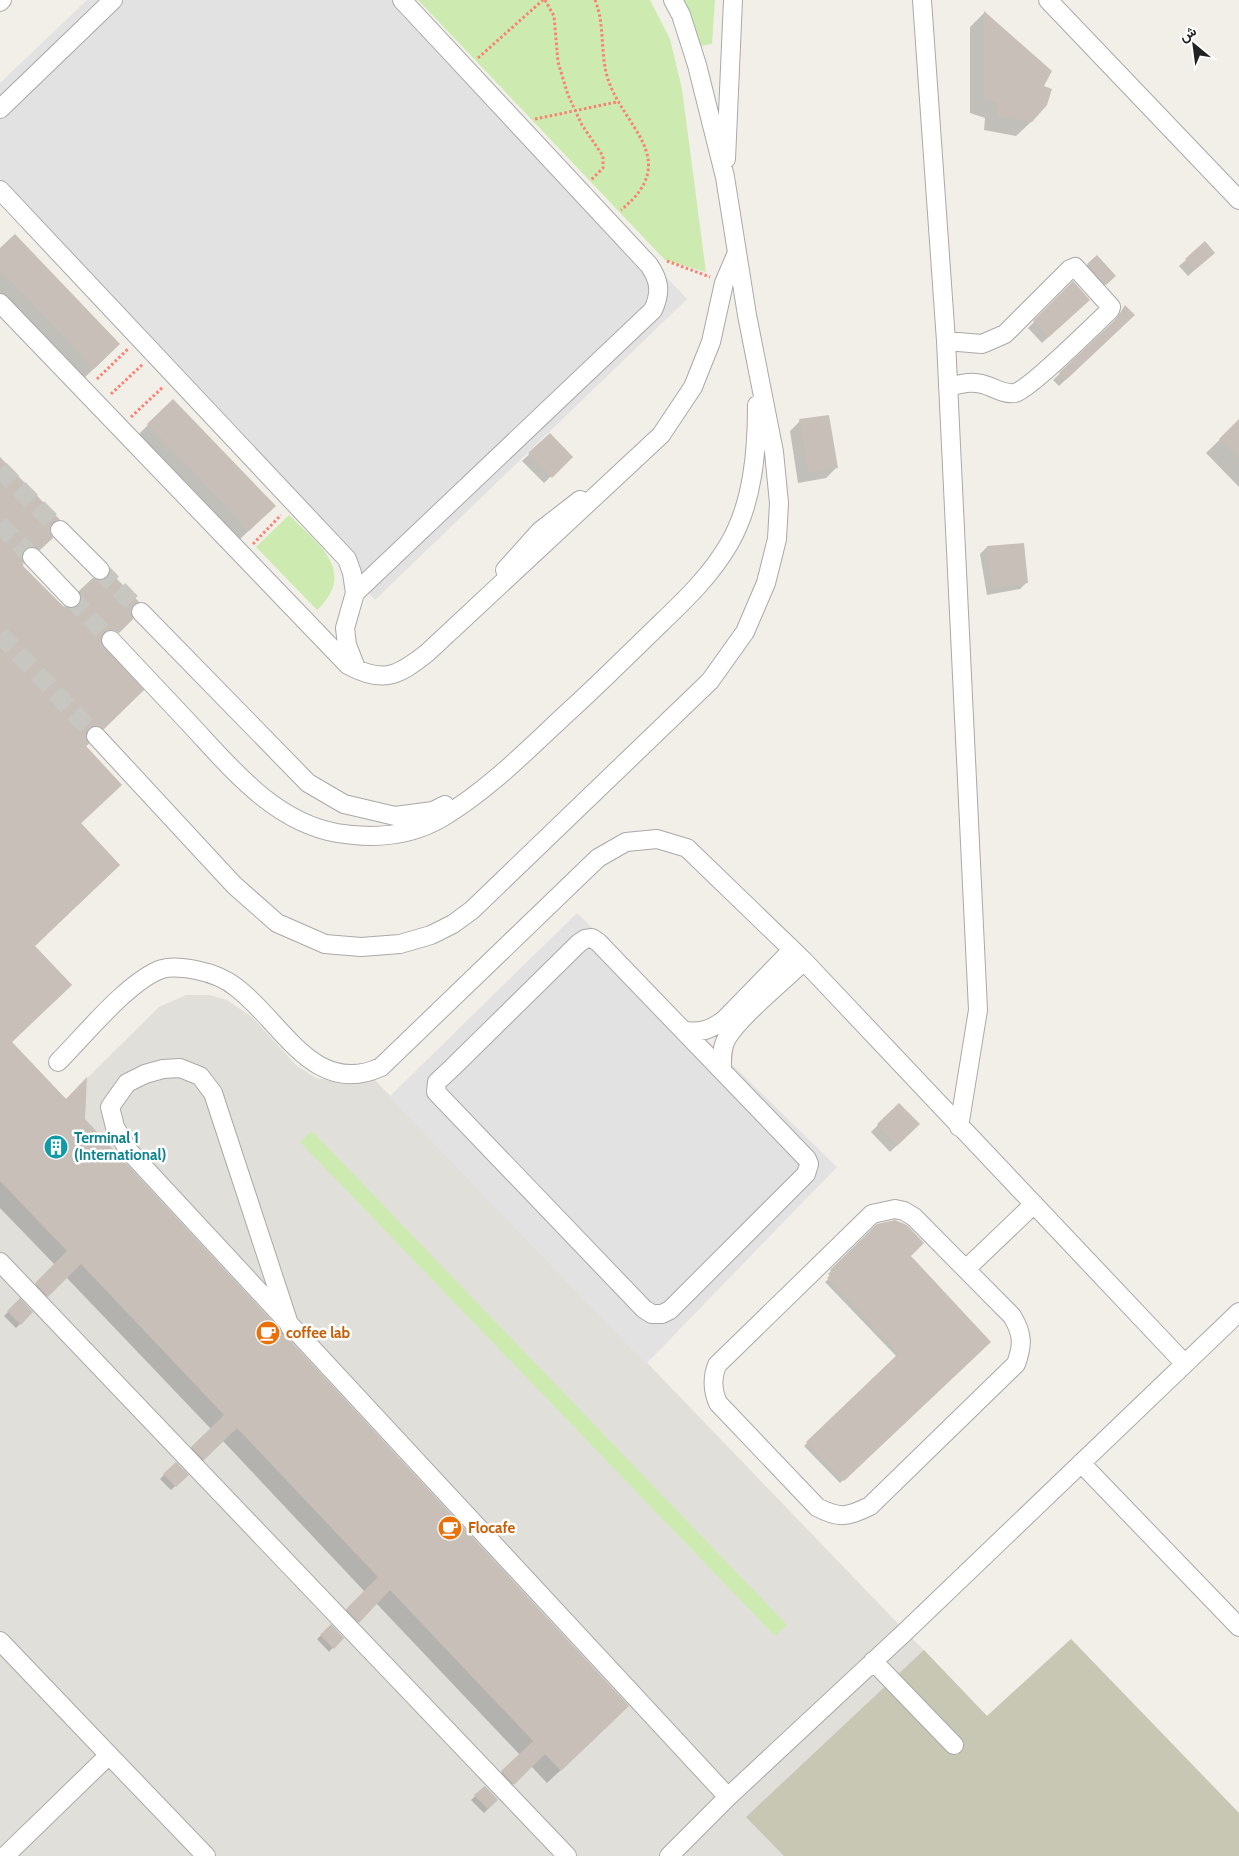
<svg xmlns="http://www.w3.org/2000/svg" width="1239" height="1856" font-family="Cabin,Vazirmatn,sans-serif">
<rect width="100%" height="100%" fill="#f2efe9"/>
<!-- airport -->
<path fill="#e1dfda" d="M 0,457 L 65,525 L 23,566 L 63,606 L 105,566 L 145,608 L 104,647 L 145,689 L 86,746 L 122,785 L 81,824 L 120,865 L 35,946 L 72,985 L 12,1042 L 66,1099 L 159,1007 L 186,995 L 209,995 L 227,1000 L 252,1017 L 296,1065 L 316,1078 L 345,1083 L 373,1078 L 987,1716 L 1071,1639 L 1239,1813 L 1239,1856 L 0,1856 Z"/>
<!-- construction -->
<path fill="#c7c7b4" d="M 1071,1639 L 1239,1813 L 1239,1856 L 784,1856 L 746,1817 L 924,1650 L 987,1716 Z"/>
<!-- grass -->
<path fill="#cdebb0" d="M 418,0 L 650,0 L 670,39 L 682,89 L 706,272 L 665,260 Z
M 684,0 L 715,0 L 712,44 L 701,46 Z
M 289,515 C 318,544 358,571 317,610 L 256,547 Z
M 312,1131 L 787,1625 L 775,1636 L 300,1142 Z"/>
<!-- parking -->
<path fill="#e2e2e2" d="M 87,0 L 403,0 L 687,299 L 375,600 L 0,199 L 0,83 Z
M 577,913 L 837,1167 L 646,1364 L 389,1097 Z"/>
<!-- shadow -->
<path fill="#0003" d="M 984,13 L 1042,86 L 1031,122 L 1016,136 L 984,130 L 985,118 L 970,113 L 970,27 Z
M 0,249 L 105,358 L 80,382 L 0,299 Z
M 1097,256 L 1115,276 L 1100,289 L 1082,270 Z
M 1207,259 L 1188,276 L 1179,266 L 1186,260 Z
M 1073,283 L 1082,306 L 1042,343 L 1028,328 Z
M 1125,307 L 1133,315 L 1059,386 L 1053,380 L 1111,325 Z
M 173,400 L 260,520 L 235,544 L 134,439 Z
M 800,421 L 836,468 L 826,478 L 798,483 L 790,431 Z
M 1239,421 L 1239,487 L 1206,453 Z
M 550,435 L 571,457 L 544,483 L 522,461 Z
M 0,459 L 58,520 L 49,528 L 48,532 L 51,537 L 25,563 L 21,561 L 22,566 L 62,607 L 68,610 L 66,605 L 93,579 L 108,628 L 117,633 L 103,647 L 142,690 L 89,742 L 87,741 L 84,746 L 79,824 L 34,946 L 10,1043 L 83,1120 L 614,1720 L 547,1783 L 531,1766 L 499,1797 L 488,1785 L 520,1755 L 376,1603 L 345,1635 L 333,1623 L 365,1592 L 223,1441 L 190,1473 L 178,1461 L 211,1429 L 66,1277 L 34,1310 L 22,1298 L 55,1265 L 0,1208 Z
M 1023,544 L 1027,582 L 1020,589 L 987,595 L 980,554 L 987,547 Z
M 899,1104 L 919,1124 L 890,1152 L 871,1132 Z
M 878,1225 L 990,1342 L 840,1483 L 804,1446 L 897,1357 L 825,1282 L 831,1277 L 828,1274 Z
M 20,1300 L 32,1312 L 16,1328 L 4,1316 Z
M 176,1463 L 187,1475 L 171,1490 L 160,1479 Z
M 331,1626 L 342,1638 L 329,1652 L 317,1639 Z
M 485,1787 L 497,1800 L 484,1813 L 471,1800 Z"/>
<!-- building -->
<path fill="#c7bfb8" d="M 984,11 L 1052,71 L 1044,86 L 1052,89 L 1047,105 L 1032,122 L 998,116 L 998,104 L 984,99 Z
M 15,234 L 120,344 L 94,369 L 0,270 L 0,248 Z
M 1205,241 L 1215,253 L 1195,270 L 1185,259 Z
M 1097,255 L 1116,276 L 1106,285 L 1087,264 Z
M 1073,281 L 1090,300 L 1049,337 L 1033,321 Z
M 1125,305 L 1135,315 L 1066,380 L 1059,373 L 1117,318 Z
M 173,399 L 276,506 L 249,531 L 147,424 Z
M 829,415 L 838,468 L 809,473 L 799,419 Z
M 1239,419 L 1239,458 L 1219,439 Z
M 550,433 L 573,457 L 552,478 L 528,453 Z
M 0,457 L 60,520 L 52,523 L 50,532 L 53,538 L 40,550 L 30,547 L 24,550 L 22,554 L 23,566 L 63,606 L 68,608 L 79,605 L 81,596 L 79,591 L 93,578 L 103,580 L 110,572 L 139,602 L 131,609 L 133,619 L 119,633 L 114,630 L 104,632 L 101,642 L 144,690 L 104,729 L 93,726 L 86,733 L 89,744 L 86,746 L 122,785 L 81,823 L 120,865 L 35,946 L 72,985 L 12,1042 L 66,1099 L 87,1077 L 85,1119 L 629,1706 L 561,1771 L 545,1754 L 514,1785 L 501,1771 L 533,1741 L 390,1590 L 359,1623 L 346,1609 L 378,1577 L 237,1428 L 204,1460 L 191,1447 L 224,1415 L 81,1264 L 48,1297 L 35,1283 L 67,1251 L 0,1181 Z
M 1024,543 L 1028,583 L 993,588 L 987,546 Z
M 899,1103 L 920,1124 L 897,1146 L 877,1124 Z
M 895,1220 L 907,1225 L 924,1243 L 911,1256 L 991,1342 L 844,1481 L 806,1442 L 899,1353 L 827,1278 L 833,1273 L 830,1270 L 877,1224 Z
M 20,1298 L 33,1312 L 21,1325 L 7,1311 Z
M 176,1462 L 189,1475 L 176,1487 L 163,1474 Z
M 331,1624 L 344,1638 L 334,1649 L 320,1635 Z
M 485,1786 L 498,1800 L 488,1809 L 474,1795 Z"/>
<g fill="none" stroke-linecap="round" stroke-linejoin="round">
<!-- minor-tunnel -->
<path stroke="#c8c6c1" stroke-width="18" stroke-dasharray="18 9" stroke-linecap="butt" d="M 0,469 L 60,530
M 0,524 L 32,557
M 100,570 L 141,612
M 71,598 L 111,640
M 0,634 L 96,736"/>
<defs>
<path id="minor" d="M 922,0 L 946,341 L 978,1010 L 959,1127
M 1048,0 L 1239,200
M 0,2 L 2,0
M 0,109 L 113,0
M 726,159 L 733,0
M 0,190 L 347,559 L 352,573 L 355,593 L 345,628 L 347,645 L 356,668
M 0,303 L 348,665 C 383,684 398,676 427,653 L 661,435 L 693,387 L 711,342 L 724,283 L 736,255
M 946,341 L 982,344 L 1005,334 L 1070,269 L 1075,267 L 1111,307 L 1110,310 C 1094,325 1031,388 1015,393 C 1003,395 992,386 982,384 C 970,381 960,384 948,387
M 60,530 L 100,570
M 32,557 L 71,598
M 505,570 L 540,531 L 580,500
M 355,593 L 653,310 C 661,293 660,281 649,265 L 402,0
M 141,612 L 308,783 L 344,804 L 395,816 L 433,811 L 445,805
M 111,640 C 137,668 164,696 190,724 C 231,768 274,822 337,833 C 373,839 410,837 443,817 C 493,787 535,742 578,703 C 606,677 633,650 661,623 C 686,599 711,575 729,544 C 753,503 757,451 757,405
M 96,736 L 234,885 L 277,923 L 325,944 L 361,947 L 400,944 L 431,935 L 453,924 L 472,910 L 710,681 L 745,632 L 766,583 L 777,539 L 779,503 L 774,452 L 747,315 L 725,177 L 697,65 L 681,15 L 673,0
M 592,938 L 598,942 L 807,1159 L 809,1164 L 806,1174 L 670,1310 L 662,1314 L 652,1314 L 644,1309 L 436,1092 L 437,1082 L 453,1067 L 579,943 L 585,939 Z
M 684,1031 C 701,1033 711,1030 725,1019 L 792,950
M 58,1062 C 83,1037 129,980 162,969 C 172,966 186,968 196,970 C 211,973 225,978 237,988 C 282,1022 314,1098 381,1067 L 598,858 L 626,842 L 657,839 L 687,848 L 804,961 L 1185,1364
M 722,1071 C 722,1060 721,1048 727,1038 C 741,1015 784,981 804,961
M 895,1209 L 904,1211 L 914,1217 L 1012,1316 C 1023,1334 1023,1345 1016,1364 L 870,1506 C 848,1517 839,1519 817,1507 L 718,1403 C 712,1389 712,1378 717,1365 L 872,1214 Z
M 0,1262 L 567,1856
M 966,1269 L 1034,1204
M 290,1327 L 213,1093 L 200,1076 L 180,1068 L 163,1069 L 145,1074 L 127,1083 L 110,1107 L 115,1127 L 128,1150 L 728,1797
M 1081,1463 L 1239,1627
M 0,1641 L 109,1755
M 873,1661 L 954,1745
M 5,1856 L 109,1755 L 206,1856
M 669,1856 L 728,1797 L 905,1632 L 1239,1312"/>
</defs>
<!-- minor casing -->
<use href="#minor" stroke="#a9a9a9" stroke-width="20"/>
<!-- path -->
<path stroke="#fa8072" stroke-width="3" stroke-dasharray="2.5 2.5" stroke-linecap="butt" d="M 545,0 L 554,16 L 558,62 L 568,95 L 582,125 L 603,156 L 603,168 L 591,180
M 595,0 C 605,24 600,51 607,76 C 621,126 684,159 621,210
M 478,58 L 543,0
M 535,119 L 617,102
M 667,261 L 710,277
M 97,379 L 128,349
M 111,394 L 143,364
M 131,417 L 163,387
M 253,544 L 281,515"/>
<!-- minor -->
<use href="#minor" stroke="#fff" stroke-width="18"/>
</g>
<!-- icons -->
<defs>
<symbol id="building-disc" viewBox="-11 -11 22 22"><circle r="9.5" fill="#0f9aa8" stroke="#fff"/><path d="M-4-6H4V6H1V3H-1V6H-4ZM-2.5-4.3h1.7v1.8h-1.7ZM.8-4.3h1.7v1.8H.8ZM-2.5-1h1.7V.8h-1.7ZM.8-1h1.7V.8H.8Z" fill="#fff"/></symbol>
<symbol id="cafe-disc" viewBox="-11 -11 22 22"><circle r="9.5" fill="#e8710a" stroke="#fff"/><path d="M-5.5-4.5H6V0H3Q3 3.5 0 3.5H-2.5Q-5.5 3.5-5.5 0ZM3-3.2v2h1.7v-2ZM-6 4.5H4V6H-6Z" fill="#fff"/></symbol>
</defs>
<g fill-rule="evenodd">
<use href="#building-disc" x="42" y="1133" width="28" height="28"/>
<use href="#cafe-disc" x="254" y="1319" width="28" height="28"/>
<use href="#cafe-disc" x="436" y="1514" width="28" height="28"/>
</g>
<g text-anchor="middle" stroke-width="5" stroke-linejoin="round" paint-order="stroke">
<!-- culture labels -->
<g font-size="15" font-weight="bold" fill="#0d838f" stroke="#fff" text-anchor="start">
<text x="74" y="1143">Terminal 1<tspan x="74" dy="17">(International)</tspan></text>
</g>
<!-- food labels -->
<g font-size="15" font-weight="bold" fill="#c56008" stroke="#fff" text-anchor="start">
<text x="286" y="1338">coffee lab</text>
<text x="468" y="1533">Flocafe</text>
</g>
</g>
<!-- north arrow -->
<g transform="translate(1194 45) rotate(331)" stroke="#ffffff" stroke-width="4" paint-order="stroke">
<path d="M0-4L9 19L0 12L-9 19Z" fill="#222222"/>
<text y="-8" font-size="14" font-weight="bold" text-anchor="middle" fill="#222222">ش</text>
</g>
</svg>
